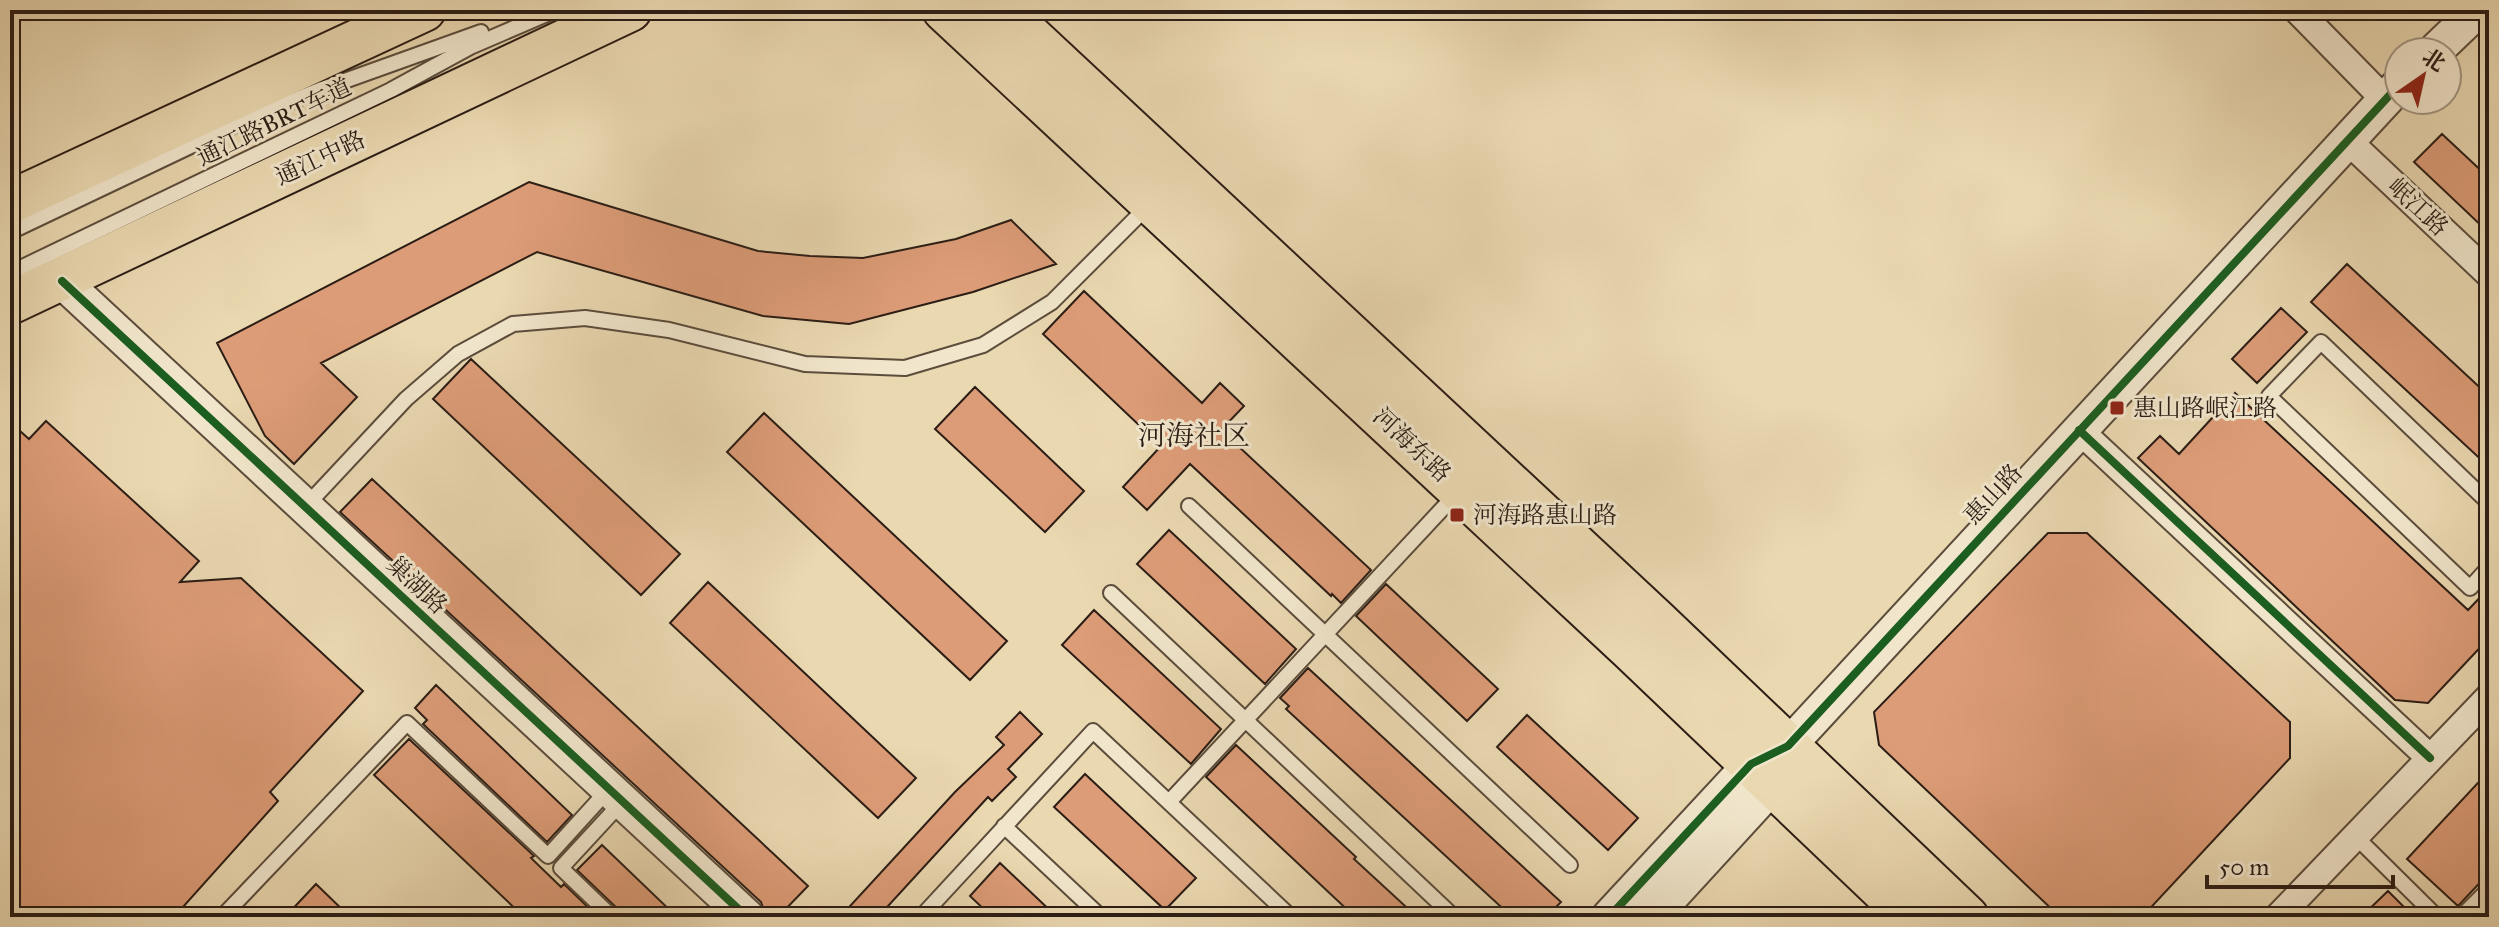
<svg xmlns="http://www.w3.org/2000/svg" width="2499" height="927" font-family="'IM FELL Great Primer','Noto Serif SC',serif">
<rect width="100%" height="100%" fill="#ead8b1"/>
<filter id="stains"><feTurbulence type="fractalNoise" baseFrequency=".0025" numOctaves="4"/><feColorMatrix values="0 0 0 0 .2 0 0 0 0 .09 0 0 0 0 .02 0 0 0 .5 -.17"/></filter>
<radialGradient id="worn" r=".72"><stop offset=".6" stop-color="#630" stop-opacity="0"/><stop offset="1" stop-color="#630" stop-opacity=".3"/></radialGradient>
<!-- building -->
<path fill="#dc9c77" stroke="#2b1d15" stroke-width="2" d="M 2442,134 L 2489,178 L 2489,233 L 2414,162 Z
M 529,182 L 758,251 L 810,256 L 863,258 L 956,239 L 1011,220 L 1056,264 L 973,292 L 849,324 L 763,316 L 537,252 L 321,363 L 357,397 L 294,464 L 265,436 L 217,343 Z
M 2347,264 L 2489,396 L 2489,467 L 2311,302 Z
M 1084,291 L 1202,403 L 1220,383 L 1244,406 L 1221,430 L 1371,570 L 1341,603 L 1332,594 L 1331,596 L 1190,464 L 1147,510 L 1123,487 L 1161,446 L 1043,334 Z
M 2281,308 L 2307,332 L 2257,383 L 2232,359 Z
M 471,359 L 680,554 L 641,595 L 433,399 Z
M 975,387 L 1084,491 L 1045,532 L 935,429 Z
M 2235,393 L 2468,610 L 2489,588 L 2489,638 L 2428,703 L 2395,700 L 2138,458 L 2160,436 L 2179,454 Z
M 764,413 L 1007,641 L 970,680 L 727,452 Z
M 46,421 L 199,561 L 180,582 L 241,578 L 363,691 L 270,792 L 278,801 L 174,917 L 10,917 L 10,422 L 29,439 Z
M 372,479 L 808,886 L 778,917 L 766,917 L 761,902 L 340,512 Z
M 1169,530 L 1296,649 L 1265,684 L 1137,564 Z
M 2048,533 L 2087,533 L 2290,722 L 2290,758 L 2142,917 L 2060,917 L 1879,745 L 1874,712 Z
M 708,582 L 916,778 L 878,818 L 670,623 Z
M 1386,584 L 1498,689 L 1467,721 L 1356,616 Z
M 1094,610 L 1221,729 L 1191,764 L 1062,645 Z
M 1308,668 L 1561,902 L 1546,917 L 1512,917 L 1286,709 L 1289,706 L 1280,698 Z
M 436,685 L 572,815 L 547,842 L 423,724 L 427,720 L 415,708 Z
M 1020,712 L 1042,734 L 1008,769 L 1016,777 L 992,801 L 988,797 L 878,917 L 840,917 L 955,792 L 1004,745 L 996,737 Z
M 1527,715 L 1638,818 L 1608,850 L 1497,747 Z
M 409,739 L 534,856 L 531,858 L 561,887 L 564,884 L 598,917 L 524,917 L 374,775 Z
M 1236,745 L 1356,857 L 1354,859 L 1417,917 L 1355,917 L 1206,777 Z
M 2489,771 L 2489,873 L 2458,906 L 2407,859 Z
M 1085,774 L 1196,878 L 1165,910 L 1054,807 Z
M 602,845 L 677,917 L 622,917 L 619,910 L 577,870 Z
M 1000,863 L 1057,917 L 992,917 L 970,896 Z
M 316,884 L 350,917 L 285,917 Z
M 2388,891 L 2414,917 L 2361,917 Z"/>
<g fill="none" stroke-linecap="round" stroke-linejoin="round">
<defs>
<path id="service" d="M 10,232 L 239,123 L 322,89 L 481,32
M 10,273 L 391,90 L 470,47 L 556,10
M 2489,503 L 2321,342 L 2269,396 L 2470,588 L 2489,567
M 1189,506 L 1570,865
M 305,507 L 406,399 L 458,354 L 513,324 L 585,318 L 669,330 L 805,364 L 905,368 L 983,345 L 1052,302 L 1148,206
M 1111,593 L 1454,917
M 1169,802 L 1457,493
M 1004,826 L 1101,917
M 2355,836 L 2437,917
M 222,917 L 407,723 L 548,856 L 608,790
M 612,917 L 561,868 L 622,802
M 921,917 L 1093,731 L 1291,917
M 2461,917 L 2489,889"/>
<path id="minor" d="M 2297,10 L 2384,99
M 2347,140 L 2489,274
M 2079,430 L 2430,758
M 2278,917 L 2489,697"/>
<path id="tertiary" d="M 2434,52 L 2478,10
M 62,281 L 747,917
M 1609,917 L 1751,764 L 1788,746 L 2399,85
M 1652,917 L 1773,785 L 1782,761"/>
<path id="primary" d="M 944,10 L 1631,650 L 1911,917
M 1002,10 L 1658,622 L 1967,917
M 10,202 L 424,10
M 10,303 L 630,10"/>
</defs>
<!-- service casing -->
<use href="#service" stroke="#5b4c3c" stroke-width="18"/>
<!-- minor casing -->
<use href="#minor" stroke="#5b4c3c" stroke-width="30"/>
<!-- tertiary casing -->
<use href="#tertiary" stroke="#5b4c3c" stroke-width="38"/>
<!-- primary casing -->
<use href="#primary" stroke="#2b1d15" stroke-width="46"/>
<!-- service -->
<use href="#service" stroke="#f1e6cc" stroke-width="14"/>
<!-- minor -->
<use href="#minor" stroke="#f1e6cc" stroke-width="26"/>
<!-- tertiary -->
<use href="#tertiary" stroke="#f1e6cc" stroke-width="34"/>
<!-- primary -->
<use href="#primary" stroke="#ead8b1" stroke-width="42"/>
<defs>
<path id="cycleway" d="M 62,281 L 747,917
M 2079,430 L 2430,758
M 1609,917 L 1751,764 L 1788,746 L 2399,85"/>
</defs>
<!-- cycleway casing -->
<use href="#cycleway" stroke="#f1e6cc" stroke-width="13"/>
<!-- cycleway -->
<use href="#cycleway" stroke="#1b5e20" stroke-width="8"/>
</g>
<!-- markers -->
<g fill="#8f2418" stroke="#f1e6cc" stroke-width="3">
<rect x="2109" y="400" width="16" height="16" rx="4"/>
<rect x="1449" y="507" width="16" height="16" rx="4"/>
</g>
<g text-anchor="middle" stroke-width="6" stroke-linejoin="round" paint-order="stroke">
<!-- street labels -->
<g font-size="24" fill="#2b1d15" stroke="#f1e6cc">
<text transform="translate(274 122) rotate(-26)" y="8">通江路BRT车道</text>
<text transform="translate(320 158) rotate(-25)" y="8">通江中路</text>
<text transform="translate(2418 207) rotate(43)" y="8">岷江路</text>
<text transform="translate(1412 445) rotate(43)" y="8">河海东路</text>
<text transform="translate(1993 494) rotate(-47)" y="8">惠山路</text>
<text transform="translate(417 585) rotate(43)" y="8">巢湖路</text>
</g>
<!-- poi labels -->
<g font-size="24" fill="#2b1d15" stroke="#f1e6cc" text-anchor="start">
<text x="2133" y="416">惠山路岷江路</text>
<text x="1473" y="523">河海路惠山路</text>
</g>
<!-- quarter labels -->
<g font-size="28" fill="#2b1d15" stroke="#f1e6cc">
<text x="1194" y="445">河海社区</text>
</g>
</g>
<!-- margin -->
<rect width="2499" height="927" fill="none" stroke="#ead8b1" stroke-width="40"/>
<rect x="12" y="12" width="2475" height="903" fill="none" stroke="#2b1d15" stroke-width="4"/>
<rect x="20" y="20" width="2459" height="887" fill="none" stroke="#2b1d15" stroke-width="2"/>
<!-- north arrow -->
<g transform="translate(2423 76) rotate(34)"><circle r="38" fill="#f1e6cc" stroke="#a29683" stroke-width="2"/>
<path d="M0-6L14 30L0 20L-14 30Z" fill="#8f2418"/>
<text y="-12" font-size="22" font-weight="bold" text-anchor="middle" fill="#2b1d15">北</text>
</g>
<!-- scale -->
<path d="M2207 875v12h186v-12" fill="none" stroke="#2b1d15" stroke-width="4"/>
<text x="2219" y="875" font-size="24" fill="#2b1d15" stroke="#f1e6cc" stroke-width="6" paint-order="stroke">50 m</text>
<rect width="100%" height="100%" filter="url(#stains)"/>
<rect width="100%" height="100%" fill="url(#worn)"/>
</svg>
